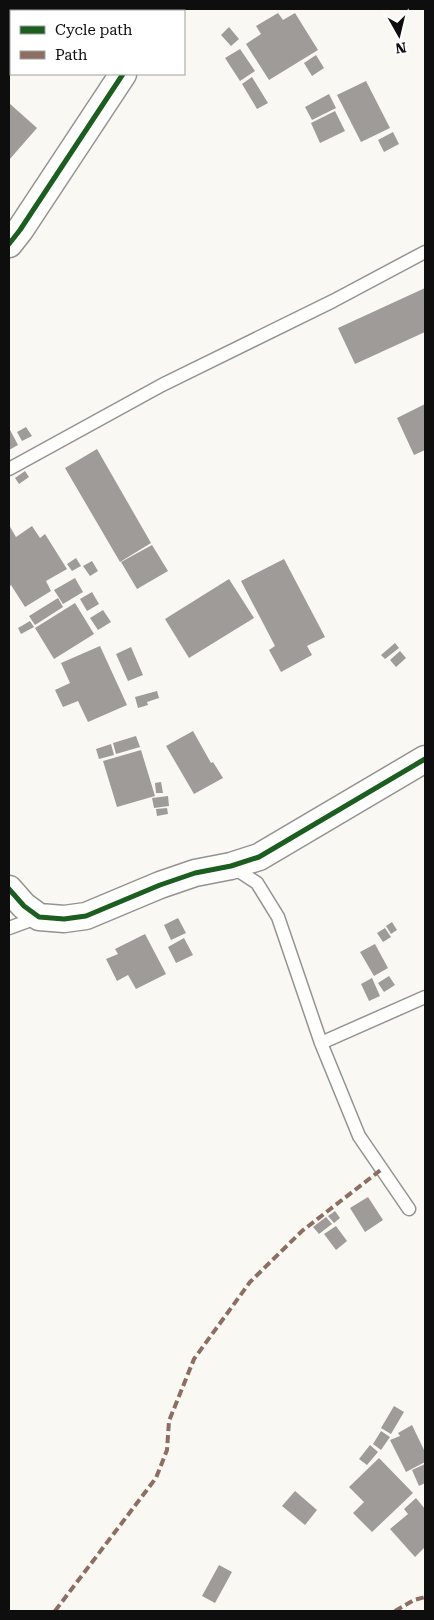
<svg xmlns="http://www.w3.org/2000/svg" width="434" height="1620" font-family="'Roboto Serif',serif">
<rect width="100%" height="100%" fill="#faf8f3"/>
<!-- building -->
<path fill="#9e9b98" d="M 278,13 L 283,20 L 295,13 L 318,50 L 269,80 L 246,44 L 261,34 L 256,26 Z
M 229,27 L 239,39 L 231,46 L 221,35 Z
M 240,49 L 255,71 L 240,81 L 225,58 Z
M 316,55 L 324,68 L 312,76 L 304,63 Z
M 252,77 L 268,103 L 257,109 L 242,84 Z
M 366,81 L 390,128 L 361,142 L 337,95 Z
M 329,94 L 336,108 L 312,120 L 305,107 Z
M 9,103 L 37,128 L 9,160 Z
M 335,111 L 345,131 L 320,143 L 311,123 Z
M 393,132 L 399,144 L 384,152 L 378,140 Z
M 425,288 L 425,332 L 355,364 L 338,328 Z
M 425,404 L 425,450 L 414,455 L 397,418 Z
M 26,427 L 32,436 L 22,441 L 17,432 Z
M 9,428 L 18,445 L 9,450 Z
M 97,449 L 151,543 L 120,562 L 65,468 Z
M 25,471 L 29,477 L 19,484 L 15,478 Z
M 9,525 L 16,537 L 32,526 L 40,538 L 45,534 L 67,569 L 46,581 L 51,591 L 25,607 L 11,585 L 9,587 Z
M 152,545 L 168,571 L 137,589 L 121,562 Z
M 76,558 L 81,566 L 72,571 L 67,564 Z
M 284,559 L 325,637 L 307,646 L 312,655 L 281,672 L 269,650 L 275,646 L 241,581 Z
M 92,561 L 98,571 L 90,576 L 83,566 Z
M 75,578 L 83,592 L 63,604 L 54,590 Z
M 229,579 L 254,618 L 189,658 L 165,619 Z
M 92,592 L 99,604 L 87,611 L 80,599 Z
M 58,598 L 63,607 L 35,625 L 29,616 Z
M 75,603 L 94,634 L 54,659 L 35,628 Z
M 103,610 L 111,622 L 98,630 L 90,618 Z
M 30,621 L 34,627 L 21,634 L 18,628 Z
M 395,643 L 399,648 L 385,659 L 381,655 Z
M 100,646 L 127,705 L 88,722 L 78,701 L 63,707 L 55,690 L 70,683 L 61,663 Z
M 131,647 L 143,675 L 128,681 L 116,654 Z
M 400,651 L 406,658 L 396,667 L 390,660 Z
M 157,691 L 159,698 L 147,702 L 148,705 L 138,708 L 135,697 Z
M 193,731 L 211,763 L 213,762 L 223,778 L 194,794 L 166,746 Z
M 136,736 L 140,747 L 116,754 L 113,743 Z
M 111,744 L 114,755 L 99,759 L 96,749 Z
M 141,750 L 155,796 L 117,807 L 103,761 Z
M 161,782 L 163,793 L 156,793 L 155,783 Z
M 168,796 L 169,806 L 154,808 L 152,798 Z
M 167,808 L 168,814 L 157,816 L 156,809 Z
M 178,918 L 186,933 L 171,940 L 164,925 Z
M 392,922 L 397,930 L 391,934 L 386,926 Z
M 385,928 L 391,937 L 383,942 L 377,933 Z
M 145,934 L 166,974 L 136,989 L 128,975 L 117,981 L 106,959 L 118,954 L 115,949 Z
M 184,938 L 193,955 L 176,963 L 168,947 Z
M 375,944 L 388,968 L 374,976 L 360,952 Z
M 389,976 L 395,985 L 384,992 L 378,983 Z
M 372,978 L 380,996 L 369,1001 L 361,984 Z
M 368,1197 L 383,1220 L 365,1232 L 350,1208 Z
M 335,1211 L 340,1218 L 334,1223 L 328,1216 Z
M 326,1217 L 332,1224 L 319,1234 L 313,1227 Z
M 336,1226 L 347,1241 L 336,1250 L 324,1234 Z
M 394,1406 L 404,1412 L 391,1434 L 381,1428 Z
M 412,1425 L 425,1452 L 425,1462 L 406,1472 L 390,1440 L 400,1436 L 398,1433 Z
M 381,1431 L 390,1437 L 381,1450 L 373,1444 Z
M 370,1445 L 378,1452 L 367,1465 L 359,1459 Z
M 379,1458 L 413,1493 L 372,1532 L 353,1513 L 364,1502 L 349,1487 Z
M 425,1464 L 425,1483 L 419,1486 L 412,1470 Z
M 295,1491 L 317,1510 L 305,1525 L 282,1506 Z
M 416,1498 L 425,1509 L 425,1547 L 415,1557 L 390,1529 L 408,1514 L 404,1509 Z
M 219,1565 L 232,1572 L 215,1603 L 202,1596 Z"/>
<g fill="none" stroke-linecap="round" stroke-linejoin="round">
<defs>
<path id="lane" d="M 9,469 L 162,385 L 333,301 L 425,252
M 231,866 L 257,883 L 278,917 L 321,1043 L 359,1136 L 409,1209
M 9,928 L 39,917
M 321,1043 L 425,997"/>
<path id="street" d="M 164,11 L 165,9
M 9,244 L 20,230 L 123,74
M 9,889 L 24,906 L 39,917 L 64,919 L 86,916 L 160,885 L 195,873 L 231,866 L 259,857 L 425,759"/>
</defs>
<!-- lane casing -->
<use href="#lane" stroke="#949391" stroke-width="15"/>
<!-- street casing -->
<use href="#street" stroke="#949391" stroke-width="29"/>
<!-- lane -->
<use href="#lane" stroke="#fefefd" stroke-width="12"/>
<!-- street -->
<use href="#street" stroke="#fefefd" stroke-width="26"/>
<!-- quiet -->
<path stroke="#8d6e63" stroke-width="4" stroke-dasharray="8 4" stroke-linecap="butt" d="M 55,1611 L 156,1478 L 167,1450 L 169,1421 L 194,1359 L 250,1282 L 302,1231 L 382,1169
M 395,1611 L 414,1600 L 425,1597"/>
<defs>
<path id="cycleway" d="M 9,244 L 20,230 L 123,74
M 9,889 L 24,906 L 39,917 L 64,919 L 86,916 L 160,885 L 195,873 L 231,866 L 259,857 L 425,759"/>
</defs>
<!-- cycleway casing -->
<use href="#cycleway" stroke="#fff" stroke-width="8"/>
<!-- cycleway -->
<use href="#cycleway" stroke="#1b5e20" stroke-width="5"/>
</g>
<!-- border -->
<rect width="434" height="1620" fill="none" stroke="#0e0e0e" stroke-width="20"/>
<!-- legend -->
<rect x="10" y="10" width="175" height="65" fill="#ffffff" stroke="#9f9f9f"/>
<rect x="20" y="26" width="25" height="8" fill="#1b5e20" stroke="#9f9f9f"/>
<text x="55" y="35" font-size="15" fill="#0e0e0e">Cycle path</text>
<rect x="20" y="51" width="25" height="8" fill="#8d6e63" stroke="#9f9f9f"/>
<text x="55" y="60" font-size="15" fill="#0e0e0e">Path</text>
<!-- north arrow -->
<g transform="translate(399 35) rotate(172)" stroke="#ffffff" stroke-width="4" paint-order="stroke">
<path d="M0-4L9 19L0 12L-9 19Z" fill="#0e0e0e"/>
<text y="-8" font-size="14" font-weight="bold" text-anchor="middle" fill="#0e0e0e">N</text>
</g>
</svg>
